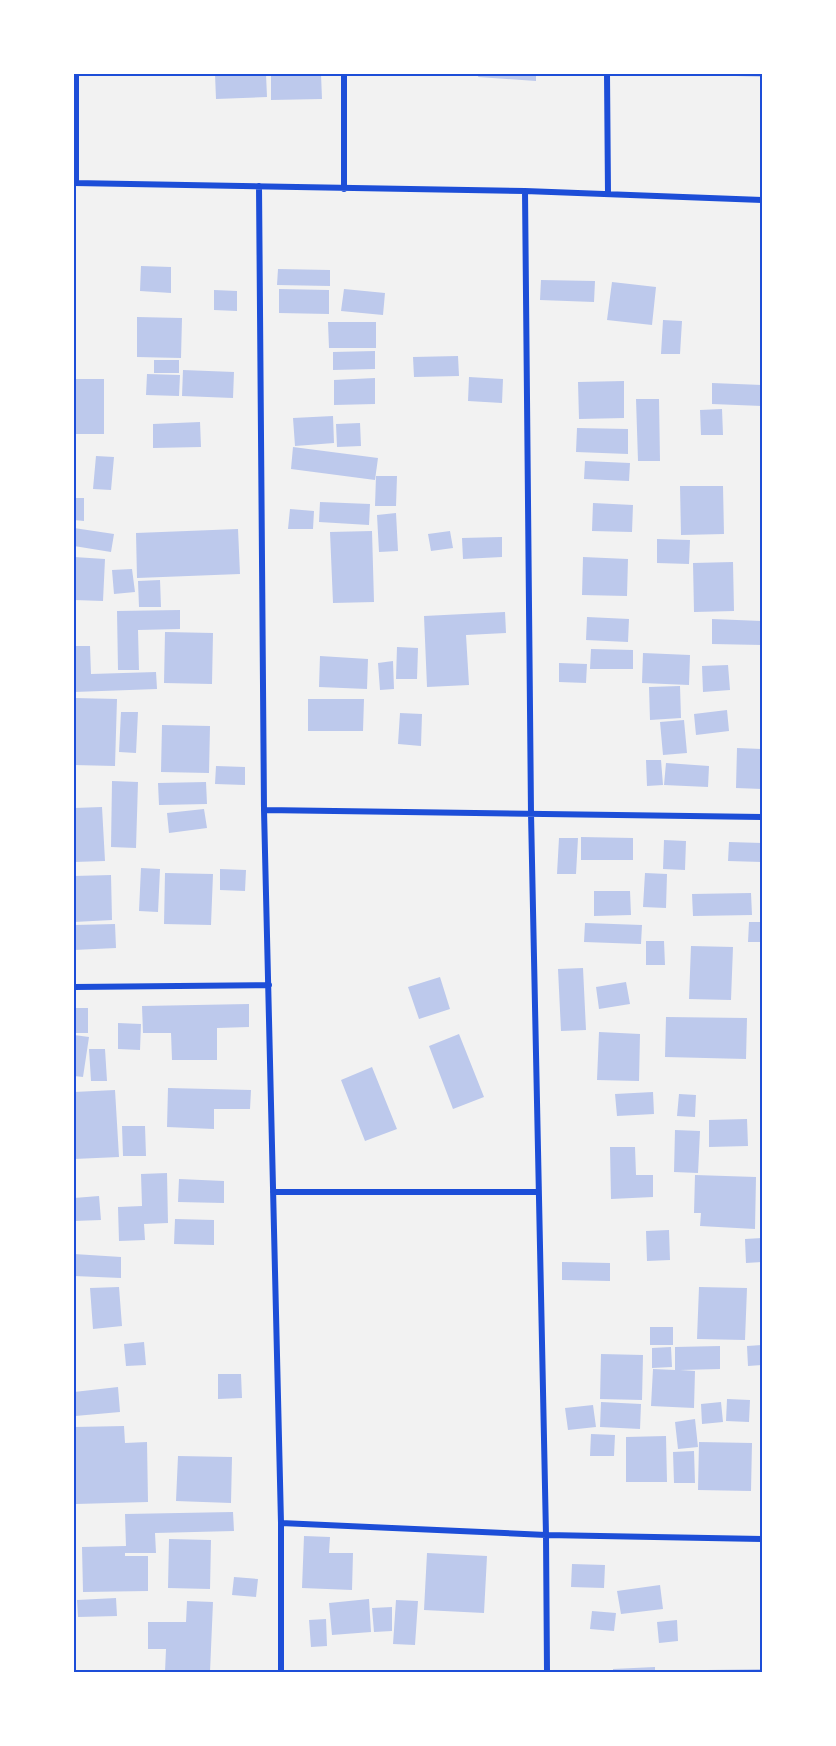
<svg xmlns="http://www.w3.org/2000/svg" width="836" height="1746" font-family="Roboto,sans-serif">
<rect width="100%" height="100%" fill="#f2f2f2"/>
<!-- building -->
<path fill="#bdc9ec" d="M 215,74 L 266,74 L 267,97 L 216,99 Z
M 271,74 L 321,74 L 322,99 L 271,100 Z
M 479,74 L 536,74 L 536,81 L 478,77 Z
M 736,74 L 762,74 L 762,77 L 736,76 Z
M 141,266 L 171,267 L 171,293 L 140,291 Z
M 278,269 L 330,270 L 330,286 L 277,285 Z
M 541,280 L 595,281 L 594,302 L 540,300 Z
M 612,282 L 656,287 L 652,325 L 607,320 Z
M 279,289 L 329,290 L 329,314 L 279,313 Z
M 344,289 L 385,293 L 383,315 L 341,311 Z
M 214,290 L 237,291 L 237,311 L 214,310 Z
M 137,317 L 182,318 L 181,358 L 137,357 Z
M 663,320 L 682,321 L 680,354 L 661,354 Z
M 328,322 L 376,322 L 376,348 L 329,348 Z
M 375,351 L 375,369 L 333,370 L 333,352 Z
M 458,356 L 459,376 L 414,377 L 413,357 Z
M 154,360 L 179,360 L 179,373 L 154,373 Z
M 183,370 L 234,372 L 233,398 L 182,396 Z
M 147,374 L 180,375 L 179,396 L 146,395 Z
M 469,377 L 503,379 L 502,403 L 468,401 Z
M 375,378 L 375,404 L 334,405 L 334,380 Z
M 74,379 L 104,379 L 104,434 L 74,434 Z
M 624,381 L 624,418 L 579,419 L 578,382 Z
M 712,383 L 762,385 L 762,406 L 712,404 Z
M 636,399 L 659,399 L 660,461 L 638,461 Z
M 722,409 L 723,435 L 701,435 L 700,410 Z
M 333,416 L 334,443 L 295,446 L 293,418 Z
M 200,422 L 201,447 L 153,448 L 153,424 Z
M 360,423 L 361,446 L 337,447 L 336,424 Z
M 577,428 L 628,429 L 628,454 L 576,452 Z
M 293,447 L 378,458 L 375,480 L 291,469 Z
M 96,456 L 114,457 L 111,490 L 93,489 Z
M 585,461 L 630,463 L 629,481 L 584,479 Z
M 376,476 L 397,476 L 396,506 L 375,506 Z
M 680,486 L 723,486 L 724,534 L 681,535 Z
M 74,498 L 84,498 L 84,521 L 74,520 Z
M 320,502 L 370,504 L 369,525 L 319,522 Z
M 593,503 L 633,505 L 632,532 L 592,531 Z
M 290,509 L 314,511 L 313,529 L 288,529 Z
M 396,513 L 398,551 L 379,552 L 377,515 Z
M 74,528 L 114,534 L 111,552 L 74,546 Z
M 238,529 L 240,574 L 137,578 L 136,533 Z
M 372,531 L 374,602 L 333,603 L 330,532 Z
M 450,531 L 453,548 L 431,551 L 428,534 Z
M 502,537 L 502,557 L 463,559 L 462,538 Z
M 657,539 L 690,540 L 689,564 L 657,563 Z
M 74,557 L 105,559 L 103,601 L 74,600 Z
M 583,557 L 628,559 L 627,596 L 582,595 Z
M 733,562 L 734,611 L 694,612 L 693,563 Z
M 132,569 L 135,592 L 114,594 L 112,570 Z
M 160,580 L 161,607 L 139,607 L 138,581 Z
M 180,610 L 180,629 L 138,630 L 139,670 L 118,670 L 117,611 Z
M 505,612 L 506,633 L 466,635 L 469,685 L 427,687 L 424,616 Z
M 587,617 L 629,619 L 628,642 L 586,640 Z
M 712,619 L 762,621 L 762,645 L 712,644 Z
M 165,632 L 213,633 L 212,684 L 164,683 Z
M 74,646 L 90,646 L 91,674 L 156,672 L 157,689 L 74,692 Z
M 397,647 L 418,648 L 417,679 L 396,679 Z
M 591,649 L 633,650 L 633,669 L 590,669 Z
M 643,653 L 690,655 L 689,685 L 642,683 Z
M 320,656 L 368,659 L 367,689 L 319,687 Z
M 393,661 L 394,689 L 380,690 L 378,663 Z
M 559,663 L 587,664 L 586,683 L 559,682 Z
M 728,665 L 730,690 L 703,692 L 702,666 Z
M 680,686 L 681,718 L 650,720 L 649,687 Z
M 74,698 L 117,699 L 115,766 L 74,765 Z
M 308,699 L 364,699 L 363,731 L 308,731 Z
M 727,710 L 729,731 L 696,735 L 694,714 Z
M 121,712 L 138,712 L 136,753 L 119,752 Z
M 400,713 L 422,714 L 421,746 L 398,744 Z
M 684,720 L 687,753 L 663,755 L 660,722 Z
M 162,725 L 210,726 L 209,773 L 161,772 Z
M 737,748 L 762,749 L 762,789 L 736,788 Z
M 646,760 L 661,760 L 663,785 L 647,786 Z
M 666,763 L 709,766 L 708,787 L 664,785 Z
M 216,766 L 245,767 L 245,785 L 215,784 Z
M 112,781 L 138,782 L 136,848 L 111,847 Z
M 206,782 L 207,804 L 159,805 L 158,783 Z
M 102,807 L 105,861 L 74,862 L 74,808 Z
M 204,809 L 207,828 L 169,833 L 167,813 Z
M 581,837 L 633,838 L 633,860 L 581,860 Z
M 559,838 L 578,838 L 576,874 L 557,874 Z
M 664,840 L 686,841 L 685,870 L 663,869 Z
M 729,842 L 762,843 L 762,862 L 728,861 Z
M 141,868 L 160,869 L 158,912 L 139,911 Z
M 220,869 L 246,870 L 245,891 L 220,890 Z
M 165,873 L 213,874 L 211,925 L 164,924 Z
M 645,873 L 667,874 L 666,908 L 643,907 Z
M 111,875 L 112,920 L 74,922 L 74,876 Z
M 594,891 L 630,891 L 631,915 L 594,916 Z
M 751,893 L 752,915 L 693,916 L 692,894 Z
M 749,922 L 762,922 L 762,942 L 748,942 Z
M 585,923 L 642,925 L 641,944 L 584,942 Z
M 115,924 L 116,948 L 74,950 L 74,925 Z
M 646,941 L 664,941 L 665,965 L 646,965 Z
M 691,946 L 733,947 L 731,1000 L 689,999 Z
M 583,968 L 586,1030 L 561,1031 L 558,969 Z
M 440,977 L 450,1009 L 419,1019 L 408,987 Z
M 626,982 L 630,1004 L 599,1009 L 596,987 Z
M 249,1004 L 249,1027 L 217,1028 L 217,1060 L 172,1060 L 171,1033 L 143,1033 L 142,1006 Z
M 74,1008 L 88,1008 L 88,1033 L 74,1033 Z
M 666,1017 L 747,1018 L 746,1059 L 665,1057 Z
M 118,1023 L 141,1024 L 140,1050 L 118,1049 Z
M 599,1032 L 640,1034 L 639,1081 L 597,1080 Z
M 459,1034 L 484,1097 L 453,1109 L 429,1046 Z
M 74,1035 L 89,1037 L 83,1077 L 74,1076 Z
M 89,1049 L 105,1049 L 107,1081 L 91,1081 Z
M 372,1067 L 397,1129 L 365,1141 L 341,1080 Z
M 168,1088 L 251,1090 L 250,1109 L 214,1109 L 214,1129 L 167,1127 Z
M 115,1090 L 119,1157 L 74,1159 L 74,1092 Z
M 653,1092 L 654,1114 L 617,1116 L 615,1094 Z
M 679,1094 L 696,1095 L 695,1117 L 677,1116 Z
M 747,1119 L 748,1146 L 709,1147 L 709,1120 Z
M 122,1126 L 145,1126 L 146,1156 L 123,1156 Z
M 675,1130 L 700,1131 L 698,1173 L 674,1172 Z
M 610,1147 L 635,1147 L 636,1175 L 653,1175 L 653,1197 L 611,1199 Z
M 167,1173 L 168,1223 L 144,1224 L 145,1240 L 119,1241 L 118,1207 L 142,1206 L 141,1174 Z
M 695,1175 L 756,1177 L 755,1229 L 700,1226 L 701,1213 L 694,1213 Z
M 179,1179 L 224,1181 L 224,1203 L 178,1202 Z
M 99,1196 L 101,1220 L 74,1221 L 74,1198 Z
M 175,1219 L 214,1220 L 214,1245 L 174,1244 Z
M 669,1230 L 670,1260 L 647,1261 L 646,1231 Z
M 762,1238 L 762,1262 L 746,1263 L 745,1239 Z
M 74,1254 L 121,1257 L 121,1278 L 74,1276 Z
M 562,1262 L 610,1263 L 610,1281 L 562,1280 Z
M 119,1287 L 122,1326 L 93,1329 L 90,1288 Z
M 699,1287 L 747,1288 L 745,1340 L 697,1339 Z
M 650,1327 L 673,1327 L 673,1345 L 650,1345 Z
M 144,1342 L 146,1365 L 126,1366 L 124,1344 Z
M 762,1345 L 762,1365 L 748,1366 L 747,1346 Z
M 720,1346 L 720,1369 L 680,1370 L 695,1371 L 694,1408 L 651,1406 L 653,1369 L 675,1370 L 675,1347 Z
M 671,1347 L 672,1367 L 652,1368 L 652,1348 Z
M 601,1354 L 643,1355 L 642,1400 L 600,1399 Z
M 218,1374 L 241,1374 L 242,1398 L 218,1399 Z
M 118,1387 L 120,1412 L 75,1416 L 74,1392 Z
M 727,1399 L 750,1400 L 749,1422 L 726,1421 Z
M 601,1402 L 641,1404 L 640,1429 L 600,1427 Z
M 721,1402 L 723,1422 L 702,1424 L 701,1404 Z
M 593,1405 L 596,1427 L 568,1430 L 565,1408 Z
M 695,1419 L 698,1447 L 678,1449 L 675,1422 Z
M 124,1426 L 125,1443 L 147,1442 L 148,1502 L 76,1504 L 74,1427 Z
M 591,1434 L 615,1435 L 614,1456 L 590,1456 Z
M 666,1436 L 667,1482 L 626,1482 L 626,1437 Z
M 699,1442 L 752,1443 L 751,1491 L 698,1490 Z
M 694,1451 L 695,1483 L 674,1483 L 673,1452 Z
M 178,1456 L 232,1457 L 231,1503 L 176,1501 Z
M 233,1512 L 234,1531 L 155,1533 L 156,1553 L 125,1553 L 125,1556 L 148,1556 L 148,1591 L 83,1592 L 82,1547 L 126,1546 L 125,1514 Z
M 304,1536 L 330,1537 L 329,1553 L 353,1553 L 352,1590 L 302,1588 Z
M 169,1539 L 211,1540 L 210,1589 L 168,1588 Z
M 427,1553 L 487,1556 L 484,1613 L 424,1610 Z
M 572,1564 L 605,1565 L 604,1588 L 571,1587 Z
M 234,1577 L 258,1579 L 256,1597 L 232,1595 Z
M 660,1585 L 663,1609 L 621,1614 L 617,1591 Z
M 116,1598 L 117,1616 L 78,1617 L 77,1600 Z
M 369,1599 L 371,1632 L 332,1635 L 329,1603 Z
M 396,1600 L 418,1601 L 415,1645 L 393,1644 Z
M 187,1601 L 213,1602 L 210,1672 L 165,1672 L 166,1649 L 148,1649 L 148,1622 L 186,1622 Z
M 392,1607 L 392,1631 L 374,1632 L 372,1608 Z
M 592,1611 L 616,1613 L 614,1631 L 590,1629 Z
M 326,1619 L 327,1646 L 311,1647 L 309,1620 Z
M 677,1620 L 678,1641 L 659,1643 L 657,1622 Z
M 655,1667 L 655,1672 L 613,1672 L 613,1669 Z
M 762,1669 L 762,1672 L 707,1672 L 707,1670 Z"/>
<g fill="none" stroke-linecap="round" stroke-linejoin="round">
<!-- minor -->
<path stroke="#1d4ed8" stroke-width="6" d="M 76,74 L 76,183
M 344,74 L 344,189
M 607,74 L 608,194
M 74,183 L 525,191 L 762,200
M 259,186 L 264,810 L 281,1523 L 281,1672
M 525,191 L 531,813 L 546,1535 L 547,1672
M 264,810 L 762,817
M 74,987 L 269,985
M 273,1192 L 538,1192
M 281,1523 L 546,1535 L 762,1539"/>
</g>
<!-- border -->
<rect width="836" height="1746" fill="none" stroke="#ffffff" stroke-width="150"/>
<rect x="75" y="75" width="686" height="1596" fill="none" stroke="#1d4ed8" stroke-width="2"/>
</svg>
